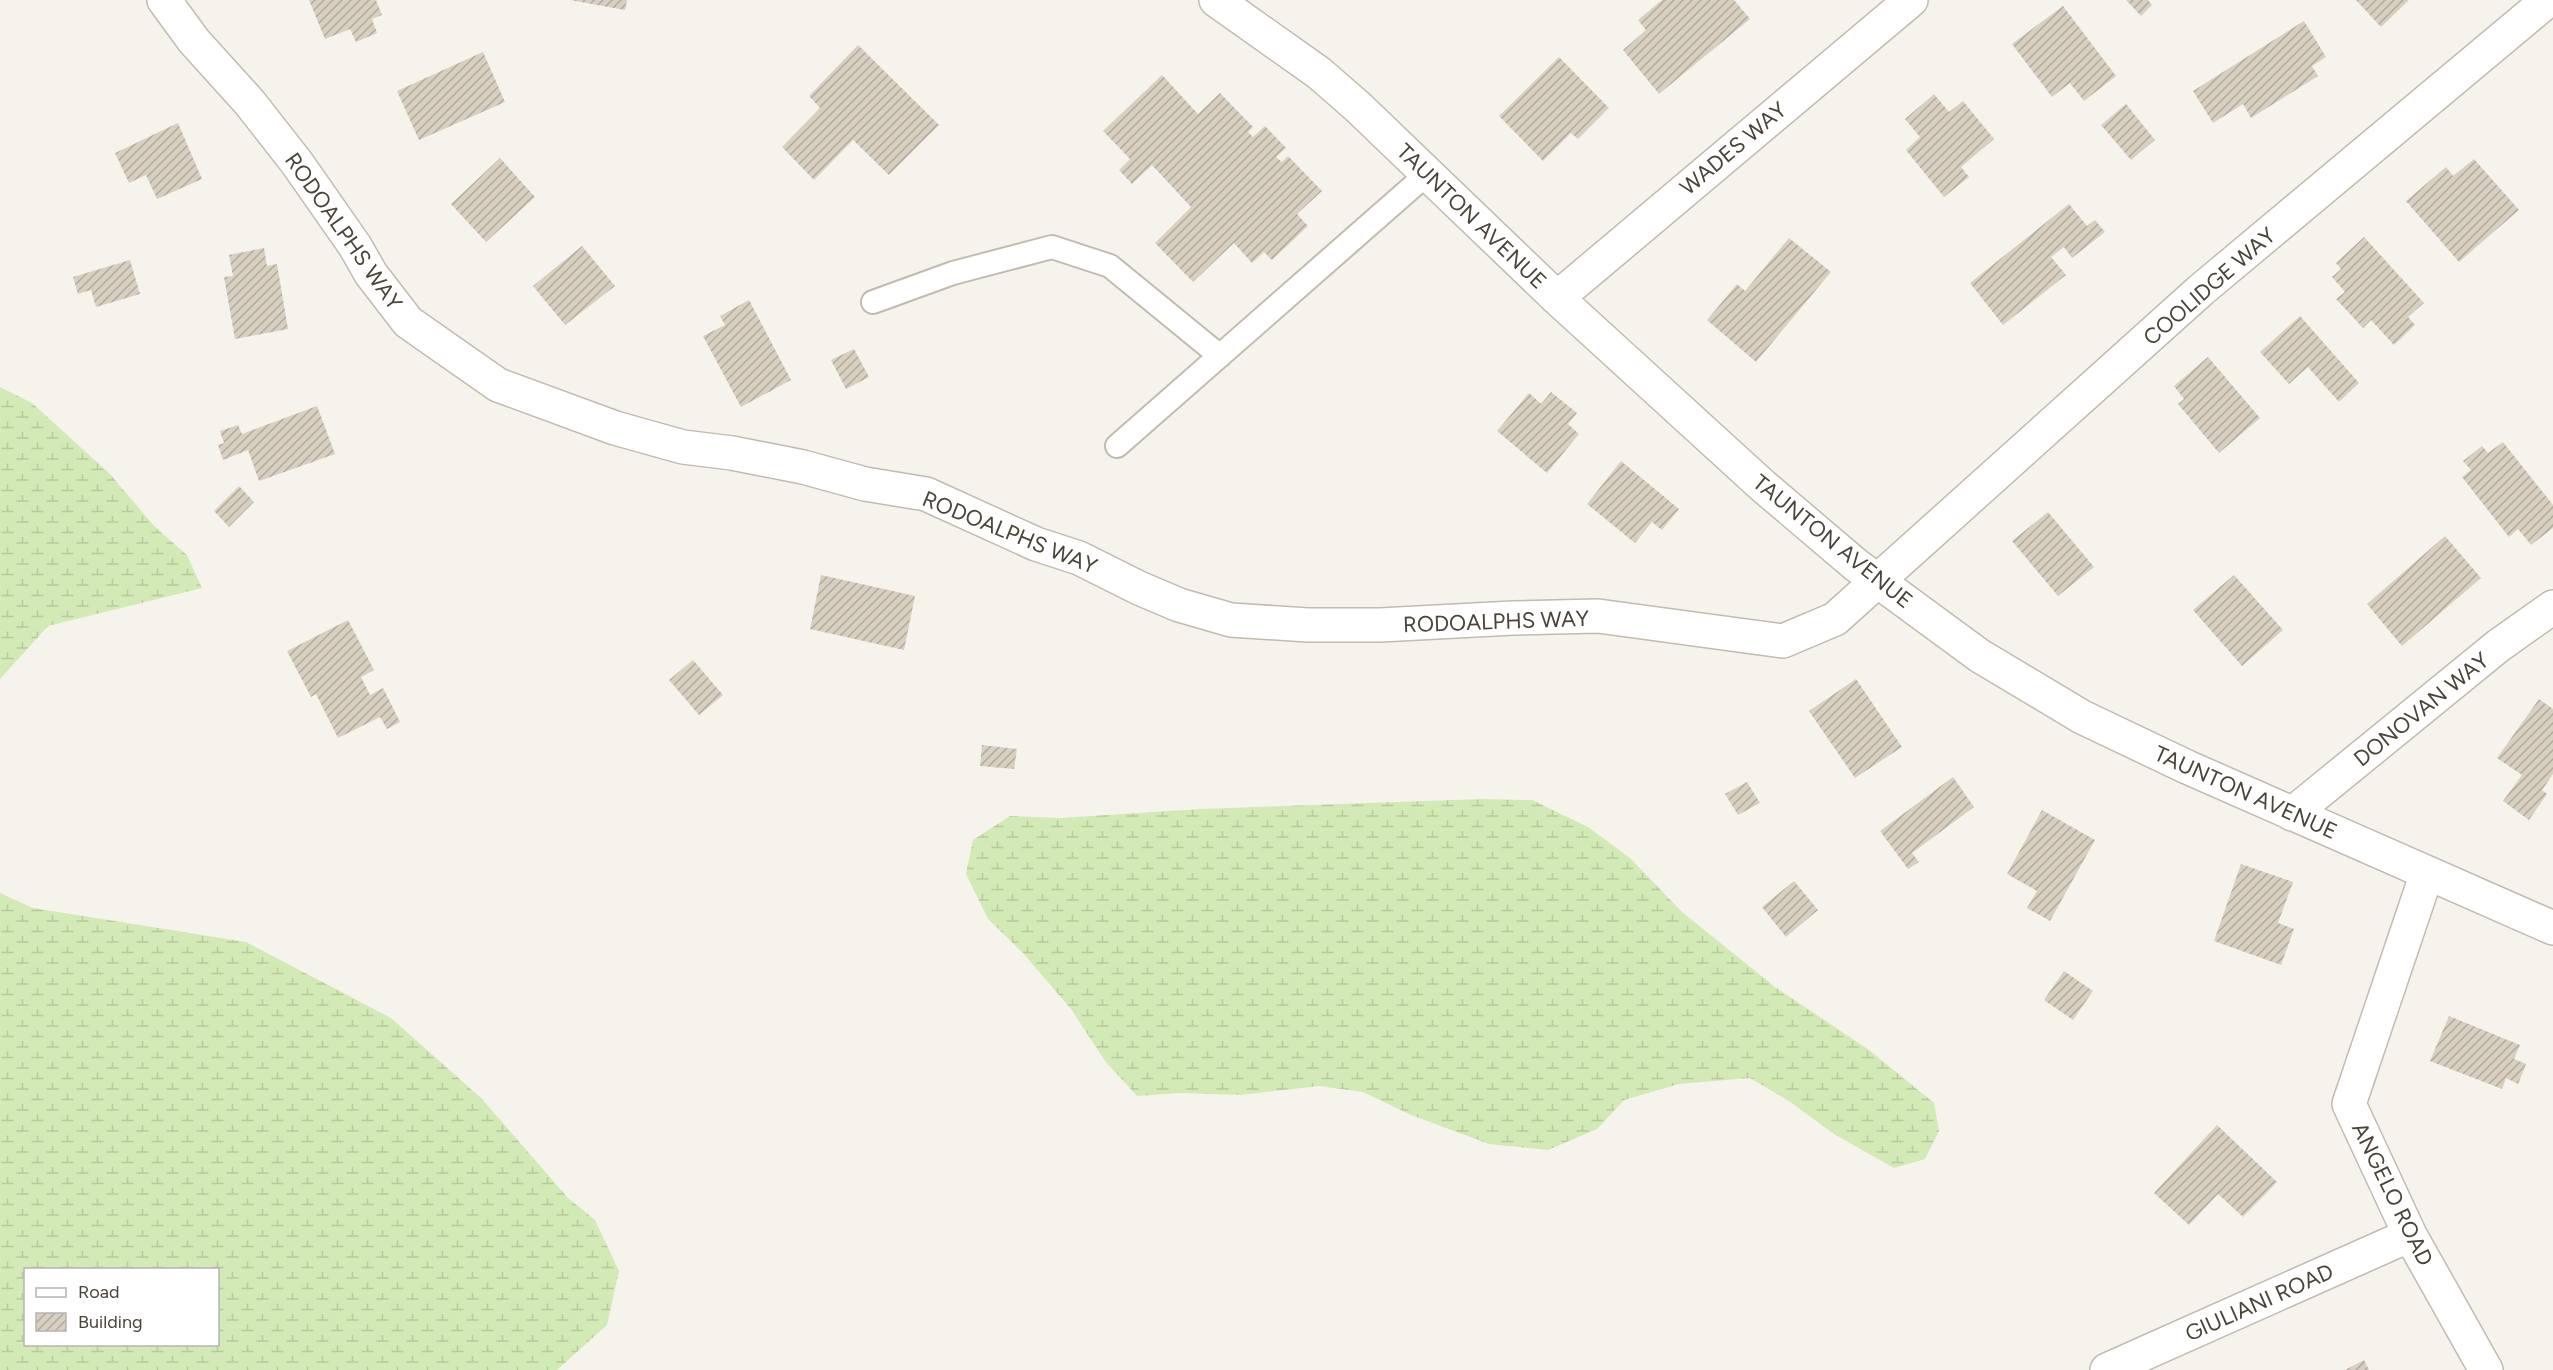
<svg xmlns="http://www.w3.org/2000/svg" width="2553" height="1370" font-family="Figtree,sans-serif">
<defs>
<pattern id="wetland-marsh" width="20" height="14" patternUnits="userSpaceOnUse" patternTransform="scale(1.5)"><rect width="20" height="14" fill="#d2eab5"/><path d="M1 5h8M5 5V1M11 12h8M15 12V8" fill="none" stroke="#b6ca9c"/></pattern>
<pattern id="building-hatch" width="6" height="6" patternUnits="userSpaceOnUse" patternTransform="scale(1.5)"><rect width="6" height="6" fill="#d8cfc1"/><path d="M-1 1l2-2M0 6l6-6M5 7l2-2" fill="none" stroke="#b1aa9e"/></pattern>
</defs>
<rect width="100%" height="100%" fill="#f6f3ec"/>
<!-- wetland -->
<path fill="url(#wetland-marsh)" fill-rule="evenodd" d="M 0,387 L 32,403 L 109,473 L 155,527 L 187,555 L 202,588 L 48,626 L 0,679 Z
M 1482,799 L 1532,800 L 1588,827 L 1630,858 L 1682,912 L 1775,987 L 1869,1050 L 1934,1103 L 1939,1131 L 1925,1159 L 1894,1168 L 1834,1134 L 1789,1101 L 1750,1078 L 1679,1084 L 1624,1100 L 1597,1129 L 1548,1150 L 1489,1144 L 1411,1115 L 1363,1092 L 1319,1086 L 1240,1095 L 1179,1093 L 1137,1096 L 1105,1061 L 1071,1009 L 1022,952 L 988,919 L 966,874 L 973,840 L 1010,816 L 1061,818 L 1200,809 Z
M 0,893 L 33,908 L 246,942 L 391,1018 L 481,1098 L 568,1198 L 595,1220 L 619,1271 L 607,1325 L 557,1370 L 0,1370 ZM 26,1270 L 218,1270 L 218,1344 L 26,1344 Z"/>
<!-- building -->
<path fill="url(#building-hatch)" d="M 309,0 L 376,0 L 382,15 L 372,19 L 377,33 L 356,42 L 350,29 L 325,39 Z
M 570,0 L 627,0 L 625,10 Z
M 1662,0 L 1734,0 L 1750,19 L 1659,94 L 1623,50 L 1646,30 L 1638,20 Z
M 2126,0 L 2148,0 L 2152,5 L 2141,16 Z
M 2356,0 L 2409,0 L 2381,27 Z
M 2063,6 L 2116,76 L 2084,101 L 2070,83 L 2052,97 L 2012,44 Z
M 2304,21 L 2326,57 L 2312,66 L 2318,76 L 2251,118 L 2243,104 L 2213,123 L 2193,91 Z
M 858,45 L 939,125 L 889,175 L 853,140 L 814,180 L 782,147 L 820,108 L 809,96 Z
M 483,52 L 505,102 L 419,140 L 397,91 Z
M 1559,57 L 1609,108 L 1578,139 L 1571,133 L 1543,161 L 1499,116 Z
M 1162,75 L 1198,114 L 1220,93 L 1253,127 L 1248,132 L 1253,137 L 1265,126 L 1286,148 L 1276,157 L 1282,162 L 1288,156 L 1322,191 L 1297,214 L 1308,226 L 1272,260 L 1264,252 L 1252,263 L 1234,243 L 1193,282 L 1155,243 L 1191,207 L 1152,165 L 1132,184 L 1119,170 L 1130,159 L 1103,131 Z
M 1934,94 L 1949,112 L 1963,101 L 1994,139 L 1961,167 L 1969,177 L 1944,197 L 1906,150 L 1920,137 L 1905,119 Z
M 2126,104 L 2155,140 L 2131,160 L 2101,125 Z
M 178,123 L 202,179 L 157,199 L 146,175 L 129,183 L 115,153 Z
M 500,158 L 535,197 L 486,242 L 451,204 Z
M 2474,159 L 2519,210 L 2459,262 L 2406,201 L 2446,167 L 2453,176 Z
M 2069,204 L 2087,226 L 2095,220 L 2105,232 L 2072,258 L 2064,247 L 2051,257 L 2066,275 L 2003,325 L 1970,283 Z
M 2364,237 L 2424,303 L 2408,317 L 2415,325 L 2394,345 L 2371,320 L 2363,328 L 2336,299 L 2345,292 L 2332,277 L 2341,269 L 2336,263 Z
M 1789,238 L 1831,272 L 1756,362 L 1707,320 L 1737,284 L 1745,291 Z
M 582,246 L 615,286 L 565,325 L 533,286 Z
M 264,248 L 267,266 L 277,264 L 288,329 L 235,339 L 224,277 L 233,276 L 229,255 Z
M 130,260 L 140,294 L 96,307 L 91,290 L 78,294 L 73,277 Z
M 749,300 L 791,380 L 741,407 L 703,336 L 725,325 L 720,316 Z
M 2300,316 L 2359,383 L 2339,402 L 2308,367 L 2289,384 L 2260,352 Z
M 854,349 L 869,377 L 846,389 L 831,360 Z
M 2208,357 L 2260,418 L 2219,453 L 2178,404 L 2184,399 L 2174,386 Z
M 1551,392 L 1577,413 L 1568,424 L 1579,434 L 1547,473 L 1497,431 L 1529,393 L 1541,404 Z
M 317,406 L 335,454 L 259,481 L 248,450 L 223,460 L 218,445 L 224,443 L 220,431 L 238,425 L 242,434 Z
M 2503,442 L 2553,505 L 2553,528 L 2531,545 L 2518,529 L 2509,537 L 2462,477 L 2471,470 L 2463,461 L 2482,446 L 2488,453 Z
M 1621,461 L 1679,509 L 1662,530 L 1652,522 L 1635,543 L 1587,504 Z
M 239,486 L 254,502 L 229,527 L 214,511 Z
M 2048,512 L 2094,567 L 2058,596 L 2012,541 Z
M 2445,536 L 2481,578 L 2402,646 L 2367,604 Z
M 821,575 L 915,596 L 904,650 L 810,629 Z
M 2234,575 L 2283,630 L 2242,666 L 2193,610 Z
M 348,620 L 374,670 L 361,677 L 370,695 L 383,688 L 400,722 L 387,729 L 380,717 L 338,738 L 316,694 L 311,697 L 287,651 Z
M 693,660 L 723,695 L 699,715 L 669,680 Z
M 1856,679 L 1902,747 L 1855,778 L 1809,711 Z
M 2539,699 L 2553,709 L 2553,774 L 2542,790 L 2547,794 L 2529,820 L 2503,801 L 2522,775 L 2497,758 Z
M 982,745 L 1017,749 L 1014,769 L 980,766 Z
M 1953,777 L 1974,807 L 1912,853 L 1919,862 L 1908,869 L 1880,831 Z
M 1747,782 L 1760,803 L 1738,815 L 1725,794 Z
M 2042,810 L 2095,840 L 2050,921 L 2027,908 L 2037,891 L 2007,874 Z
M 2241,864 L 2293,882 L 2278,923 L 2294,929 L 2281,965 L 2214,941 Z
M 1794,881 L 1818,910 L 1786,937 L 1762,907 Z
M 2064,971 L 2093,991 L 2073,1020 L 2044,1000 Z
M 2449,1016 L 2520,1045 L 2514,1059 L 2526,1064 L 2518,1084 L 2506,1078 L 2502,1089 L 2430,1061 Z
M 2217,1125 L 2277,1182 L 2243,1217 L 2218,1194 L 2189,1225 L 2154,1193 Z
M 2364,1360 L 2369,1370 L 2345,1370 Z"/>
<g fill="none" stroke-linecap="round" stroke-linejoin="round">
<defs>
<path id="service" d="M 873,302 L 953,273 L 1052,247 L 1110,266 L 1220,356
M 1117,446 L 1427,174"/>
<path id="minor" d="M 164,0 L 194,41 L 250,103 L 297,163 L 355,246 L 371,274 L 408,322 L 498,385 L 615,428 L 683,447 L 732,453 L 803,467 L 865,484 L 926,494 L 1036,544 L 1079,558 L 1139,588 L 1179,605 L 1231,620 L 1308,625 L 1380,625 L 1513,618 L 1598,616 L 1783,641 L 1835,619 L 2201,290 L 2548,0
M 1216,0 L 1319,73 L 1358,107 L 1557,298 L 1763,486 L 1856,565 L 1980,656 L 2082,717 L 2187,767 L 2553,928
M 1557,298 L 1911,0
M 2292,814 L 2498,646 L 2553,607
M 2427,873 L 2349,1104 L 2410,1235 L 2486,1370
M 2107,1370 L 2410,1235"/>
</defs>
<!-- service casing -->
<use href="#service" stroke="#c2bbae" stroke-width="26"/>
<!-- minor casing -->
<use href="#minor" stroke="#c2bbae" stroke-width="36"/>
<!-- service -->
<use href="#service" stroke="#fff" stroke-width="22"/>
<!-- minor -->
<use href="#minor" stroke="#fff" stroke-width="33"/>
</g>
<g text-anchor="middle" stroke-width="4.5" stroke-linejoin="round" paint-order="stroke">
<!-- street labels -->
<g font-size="22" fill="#4b4439" stroke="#fff">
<text transform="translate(1733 148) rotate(-40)" y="8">WADES WAY</text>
<text transform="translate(1472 216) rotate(44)" y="8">TAUNTON AVENUE</text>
<text transform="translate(344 231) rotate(55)" y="8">RODOALPHS WAY</text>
<text transform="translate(2209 286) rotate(-41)" y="8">COOLIDGE WAY</text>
<text transform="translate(1010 532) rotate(22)" y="8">RODOALPHS WAY</text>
<text transform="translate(1833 541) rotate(39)" y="8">TAUNTON AVENUE</text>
<text transform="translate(1496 621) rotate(-2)" y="8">RODOALPHS WAY</text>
<text transform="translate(2421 709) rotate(-39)" y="8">DONOVAN WAY</text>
<text transform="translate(2246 792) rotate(24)" y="8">TAUNTON AVENUE</text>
<text transform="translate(2393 1194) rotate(64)" y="8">ANGELO ROAD</text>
<text transform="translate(2259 1302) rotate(-24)" y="8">GIULIANI ROAD</text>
</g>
</g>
<!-- legend -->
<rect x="24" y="1268" width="195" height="78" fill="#ffffff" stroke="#b7b4b0" stroke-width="1.5"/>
<rect x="36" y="1288" width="30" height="9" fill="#ffffff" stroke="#b7b4b0" stroke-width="1.5"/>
<text x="78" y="1298" font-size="18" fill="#4b4439">Road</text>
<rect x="36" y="1313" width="30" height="18" fill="url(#building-hatch)" stroke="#b7b4b0" stroke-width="1.5"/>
<text x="78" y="1328" font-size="18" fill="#4b4439">Building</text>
</svg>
